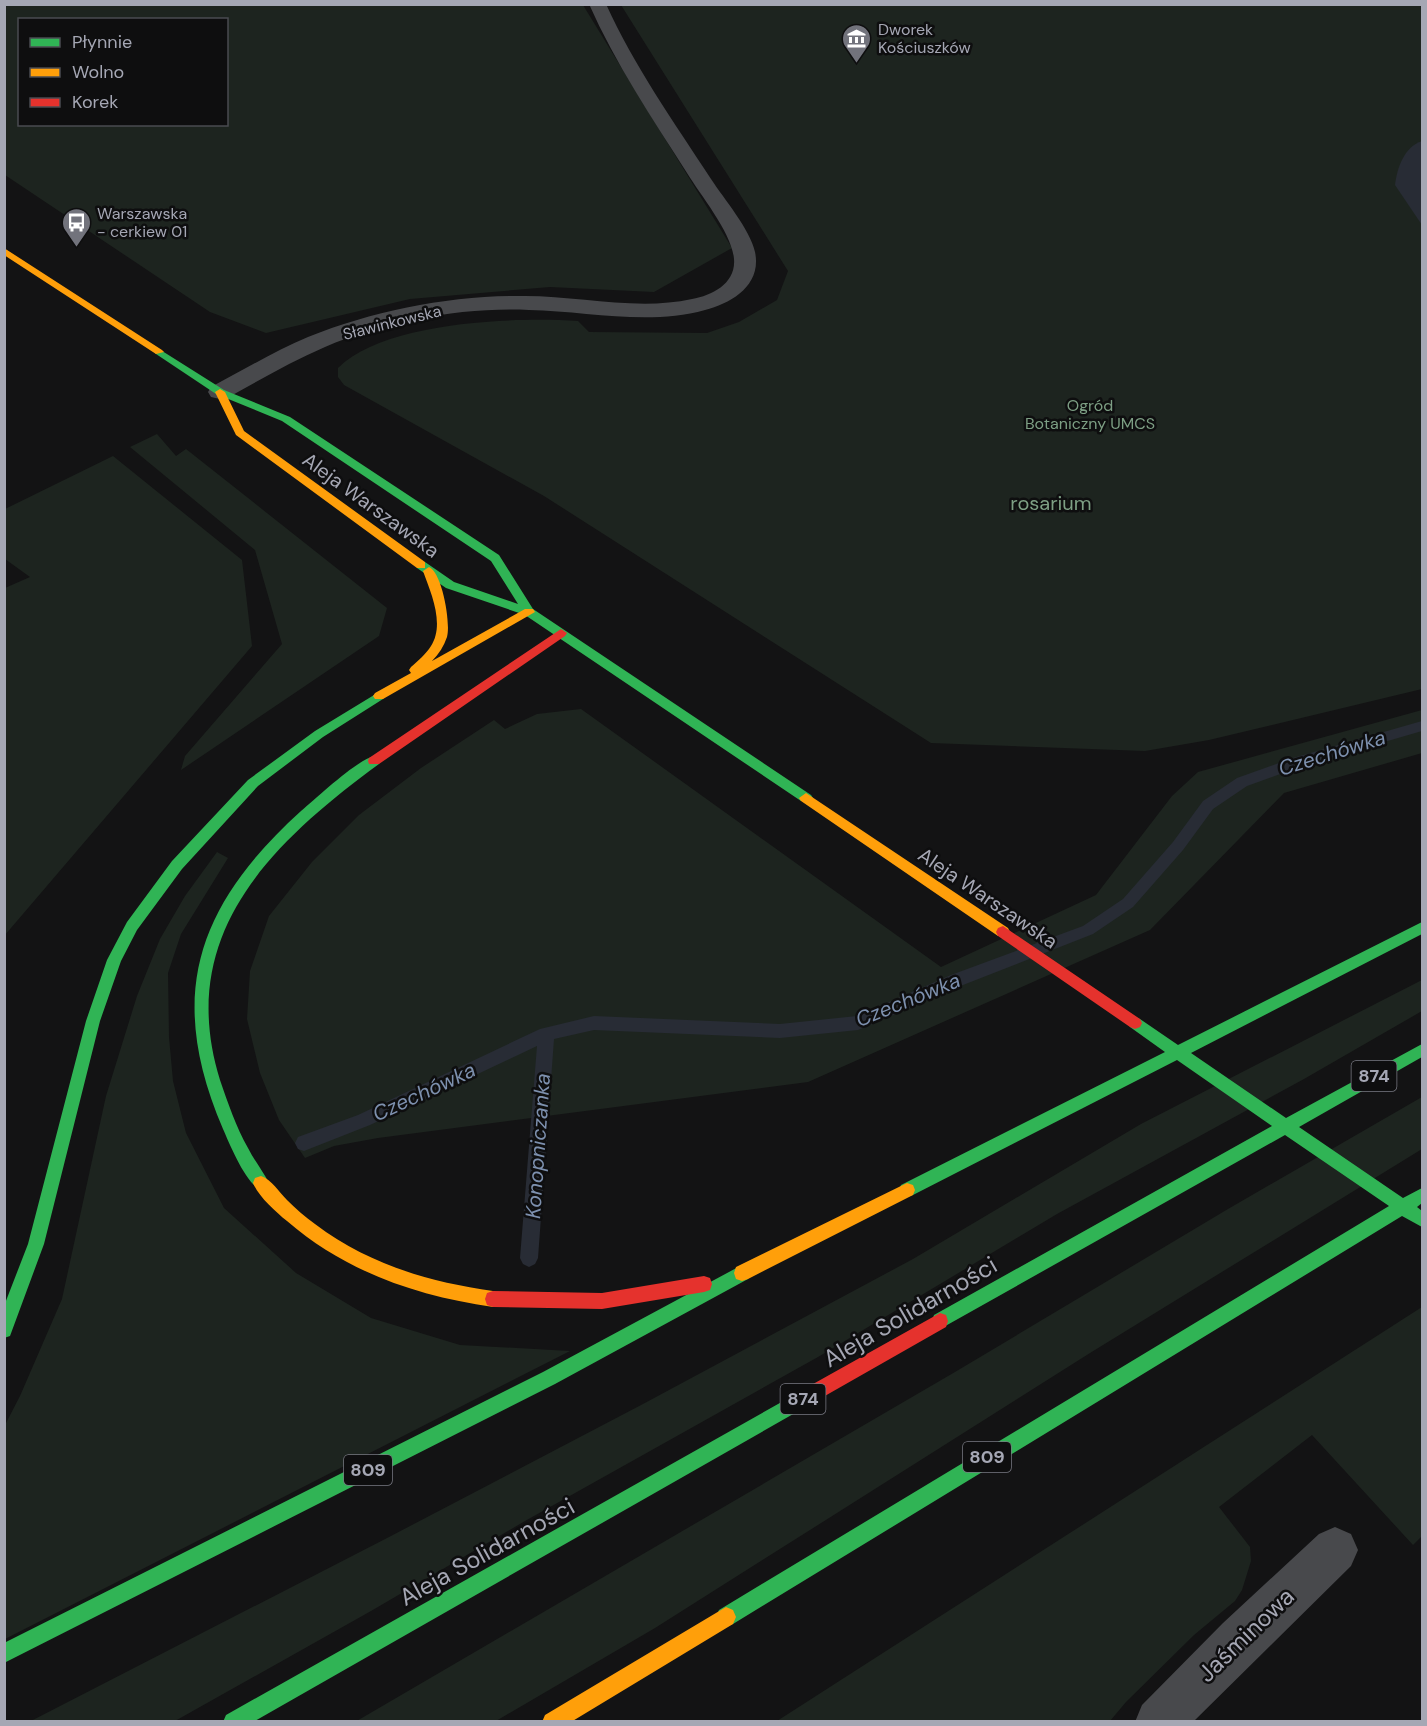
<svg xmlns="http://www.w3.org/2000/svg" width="1427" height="1726" font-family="'DM Sans',sans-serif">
<rect width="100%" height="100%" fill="#131314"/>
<!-- green -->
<path fill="#1d241f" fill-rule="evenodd" d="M 4,5 L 583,5 L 732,248 L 654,292 L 550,287 L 410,299 L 266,333 L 210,312 L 5,175 ZM 20,20 L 226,20 L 226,124 L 20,124 Z
M 621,5 L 1422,5 L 1422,689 L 1209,740 L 1145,751 L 931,743 L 544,496 L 344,385 L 338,377 L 338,368 C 385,321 515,317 578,321 L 589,332 L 707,333 L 739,322 L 777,300 L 788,271 Z
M 157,434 L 176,456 L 186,449 L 387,608 L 379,636 L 181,770 L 185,756 L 282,644 L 255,550 L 130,447 Z
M 113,456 L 242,560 L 252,646 L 5,935 L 5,588 L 30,577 L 5,559 L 5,509 Z
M 581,709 L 941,967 L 1096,895 L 1172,796 L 1198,772 L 1422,710 L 1422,753 L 1284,793 L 1150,930 L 808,1082 L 378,1138 L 334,1146 L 305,1158 L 279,1120 L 260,1073 L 247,1019 L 250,971 L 269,916 L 312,862 L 359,815 L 421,768 L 494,720 L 505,729 L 537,714 Z
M 217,852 L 228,858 L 181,934 L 168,973 L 169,1037 L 173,1081 L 186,1133 L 224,1208 L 296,1273 L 371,1318 L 460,1345 L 570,1351 L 5,1639 L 5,1425 L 20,1396 L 62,1299 L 106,1096 L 137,996 L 160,939 L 185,896 Z
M 1422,980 L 1422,1011 L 1304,1079 L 1057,1214 L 818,1357 L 525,1521 L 371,1611 L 175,1721 L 29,1722 L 391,1536 L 643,1404 L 913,1259 L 1141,1124 Z
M 1422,1097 L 1422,1149 L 1090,1353 L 655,1628 L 496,1721 L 355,1722 L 955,1372 L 1228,1209 Z
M 1422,1307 L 1422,1536 L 1413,1545 L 1312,1435 L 1219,1507 L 1250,1547 L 1251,1561 L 1242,1590 L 1235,1601 L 1194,1635 L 1126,1702 L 1110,1721 L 777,1721 Z"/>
<!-- water -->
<path fill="#282c35" d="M 1422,141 L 1422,225 L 1395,185 C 1397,168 1404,147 1422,141 Z"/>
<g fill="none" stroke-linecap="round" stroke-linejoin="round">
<!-- stream -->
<path fill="#282c35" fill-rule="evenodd" d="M 1422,721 L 1422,731 L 1302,766 L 1247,786 L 1213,809 L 1183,850 L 1133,907 L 1093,934 L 963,985 L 858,1030 L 780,1038 L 594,1030 L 554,1039 L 538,1258 L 535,1264 L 529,1267 L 523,1264 L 520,1258 L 537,1046 L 370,1125 L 304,1151 L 298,1149 L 295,1143 L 298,1137 L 358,1115 L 540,1029 L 594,1016 L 780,1024 L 857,1016 L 951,975 L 1083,926 L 1123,899 L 1173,842 L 1203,801 L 1237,778 L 1293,758 Z"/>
<!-- street -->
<path fill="#48494c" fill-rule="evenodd" d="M 589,4 L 606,4 C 634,66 674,122 711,179 C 724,199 750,229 755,252 C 762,285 732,303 705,310 C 648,326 586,311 529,310 C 461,307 387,321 325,347 C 292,361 260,380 229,397 L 220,399 L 211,397 L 208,392 L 211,387 C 243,370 275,351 308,337 C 375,310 453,295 525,296 C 580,296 638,311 692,299 C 713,295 736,283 734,259 C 732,233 701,196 687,173 C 652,118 615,63 589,4 Z
M 1335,1527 L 1351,1534 L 1358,1550 L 1351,1566 L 1193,1722 L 1135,1722 L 1142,1705 L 1223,1623 L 1319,1534 Z"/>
<!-- fast -->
<path fill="#30b455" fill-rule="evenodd" d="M 159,349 L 224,390 L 290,417 L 499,555 L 533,609 L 811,795 L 813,798 L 811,801 L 801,801 L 525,615 L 446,588 L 417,568 L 417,562 L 425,562 L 454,582 L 518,604 L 491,561 L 282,421 L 216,394 L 156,354 L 154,352 Z
M 379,692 L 385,696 L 383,699 L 323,737 L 258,786 L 182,869 L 137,930 L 121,961 L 100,1021 L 44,1244 L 10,1336 L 4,1338 L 4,1306 L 28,1244 L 86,1021 L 107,960 L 127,922 L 172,861 L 248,780 L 315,731 Z
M 374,756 L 380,761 L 379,764 C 270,844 175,935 220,1080 C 228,1103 236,1127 248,1148 C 254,1160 263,1171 269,1183 L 267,1188 L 261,1190 C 246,1184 230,1145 223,1129 C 166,996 196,906 301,811 C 318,797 354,762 374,756 Z
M 1422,922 L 1422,934 L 1191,1053 L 1286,1118 L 1422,1044 L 1422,1057 L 1299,1127 L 1403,1198 L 1422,1188 L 1422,1203 L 1417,1207 L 1422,1211 L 1422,1227 L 1402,1216 L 733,1624 L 726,1627 L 719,1624 L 716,1617 L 719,1610 L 1389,1206 L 1285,1135 L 940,1329 L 934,1327 L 932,1321 L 934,1315 L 1272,1126 L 1177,1060 L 913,1195 L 907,1197 L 901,1195 L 899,1190 L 901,1185 L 1165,1052 L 1130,1027 L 1128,1023 L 1130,1019 L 1135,1017 L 1140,1019 L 1178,1045 Z
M 742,1265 L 748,1267 L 750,1273 L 748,1279 L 555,1384 L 4,1663 L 4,1643 L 543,1372 Z
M 803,1390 L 809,1393 L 812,1399 L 809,1405 L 253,1722 L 223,1722 L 226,1715 Z"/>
<!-- slow -->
<path fill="#ff9f0a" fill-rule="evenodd" d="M 4,248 L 162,350 L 164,352 L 156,354 L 4,255 Z
M 220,389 L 225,392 L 244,431 L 425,562 L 425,568 L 417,568 L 236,435 L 215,392 Z
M 429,567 C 442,572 451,623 447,637 C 444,646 439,654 432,661 L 525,609 L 533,609 L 535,612 L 383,699 L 375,699 L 373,696 L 375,693 L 411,673 L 409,670 L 411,667 C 418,661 426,654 431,646 C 445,624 431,593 423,571 Z
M 806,793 L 1008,928 L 1010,932 L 1008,936 L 998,936 L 801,801 L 799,798 Z
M 261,1176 C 272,1180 279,1192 287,1200 C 296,1209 305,1217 315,1224 C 368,1264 429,1282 493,1291 L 499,1293 L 501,1299 L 499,1305 L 493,1307 C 417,1296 346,1272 287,1221 C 275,1211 259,1197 253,1183 L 255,1178 Z
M 907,1183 L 913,1185 L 915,1190 L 913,1195 L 748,1279 L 742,1281 L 736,1279 L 734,1273 L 736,1267 Z
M 726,1607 L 733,1610 L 736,1617 L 733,1624 L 571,1722 L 542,1722 L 545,1715 Z"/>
<!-- jam -->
<path fill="#e5322d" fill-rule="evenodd" d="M 561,629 L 567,633 L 565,636 L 379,764 L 369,764 L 368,761 L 369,758 Z
M 1003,926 L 1140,1019 L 1142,1023 L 1140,1027 L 1135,1029 L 1130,1027 L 998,936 L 996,932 L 998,928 Z
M 704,1276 L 710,1278 L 712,1284 L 710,1290 L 704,1292 L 602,1309 L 493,1307 L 487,1305 L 485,1299 L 487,1293 L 493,1291 L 602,1293 Z
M 940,1313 L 946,1315 L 948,1321 L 946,1327 L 809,1405 L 803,1408 L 797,1405 L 794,1399 L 797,1393 Z"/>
</g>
<!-- icons -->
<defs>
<symbol id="museum-pin" viewBox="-11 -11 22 30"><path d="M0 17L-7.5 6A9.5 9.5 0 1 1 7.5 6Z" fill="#72737c" stroke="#0e0e0f"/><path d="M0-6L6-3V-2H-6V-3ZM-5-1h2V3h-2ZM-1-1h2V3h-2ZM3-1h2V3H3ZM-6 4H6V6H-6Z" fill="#fff"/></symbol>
<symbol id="bus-pin" viewBox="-11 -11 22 30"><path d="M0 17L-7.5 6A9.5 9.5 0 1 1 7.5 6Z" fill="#72737c" stroke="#0e0e0f"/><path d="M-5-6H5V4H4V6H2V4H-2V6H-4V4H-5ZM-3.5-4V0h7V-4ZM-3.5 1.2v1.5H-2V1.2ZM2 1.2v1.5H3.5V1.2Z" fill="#fff"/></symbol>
</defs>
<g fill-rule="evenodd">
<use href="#museum-pin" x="840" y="22" width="33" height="45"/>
<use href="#bus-pin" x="60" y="206" width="33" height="45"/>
</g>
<g text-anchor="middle" stroke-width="5" stroke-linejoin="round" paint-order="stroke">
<!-- far-poi labels -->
<g font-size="16" fill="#a5a7b4" stroke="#0e0e0f" text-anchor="start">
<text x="878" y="35">Dworek<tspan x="878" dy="18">Kościuszków</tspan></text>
<text x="97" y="219">Warszawska<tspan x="97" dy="18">- cerkiew 01</tspan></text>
</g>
<!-- far-street labels -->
<g font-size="16" fill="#a5a7b4" stroke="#0e0e0f">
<text transform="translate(392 322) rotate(-14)" y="6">Sławinkowska</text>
</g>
<!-- far-park labels -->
<g font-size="16" fill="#7d9f84" stroke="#0e0e0f">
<text x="1090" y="411">Ogród<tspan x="1090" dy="18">Botaniczny UMCS</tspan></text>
</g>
<!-- shield labels -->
<g fill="#0e0e0f" stroke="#787982" stroke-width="1.5">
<rect x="1351.5" y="1061" width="45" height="30" rx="4.5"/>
<rect x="780.5" y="1384" width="45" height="30" rx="4.5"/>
<rect x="963" y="1442" width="48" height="30" rx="4.5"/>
<rect x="344" y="1455" width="48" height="30" rx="4.5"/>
</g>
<g font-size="18" font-weight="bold" fill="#a5a7b4">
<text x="1374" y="1082">874</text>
<text x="803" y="1405">874</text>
<text x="987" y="1463">809</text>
<text x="368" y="1476">809</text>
</g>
<!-- park labels -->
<g font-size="20" fill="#7d9f84" stroke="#0e0e0f">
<text x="1051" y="510">rosarium</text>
</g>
<!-- street labels -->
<g font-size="20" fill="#a5a7b4" stroke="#0e0e0f">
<text transform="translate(371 505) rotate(36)" y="7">Aleja Warszawska</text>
<text transform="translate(988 898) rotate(34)" y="7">Aleja Warszawska</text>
</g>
<!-- water labels -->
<g font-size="21" font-style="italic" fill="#7d90ae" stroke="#0e0e0f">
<text transform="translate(1332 753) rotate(-17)" y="7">Czechówka</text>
<text transform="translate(908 1000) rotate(-22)" y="7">Czechówka</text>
<text transform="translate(424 1092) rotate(-25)" y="7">Czechówka</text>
<text transform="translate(538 1146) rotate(-86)" y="7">Konopniczanka</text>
</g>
<!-- near-street labels -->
<g font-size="24" fill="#a5a7b4" stroke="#0e0e0f">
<text transform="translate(910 1312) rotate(-30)" y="8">Aleja Solidarności</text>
<text transform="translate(487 1552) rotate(-29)" y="8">Aleja Solidarności</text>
<text transform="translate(1246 1635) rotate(-44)" y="8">Jaśminowa</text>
</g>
</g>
<!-- border -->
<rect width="1427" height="1726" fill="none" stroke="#a5a7b4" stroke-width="12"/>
<!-- legend -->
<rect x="18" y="18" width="210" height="108" fill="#0e0e0f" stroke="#4a4b51" stroke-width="1.5"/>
<rect x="30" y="38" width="30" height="9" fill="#30b455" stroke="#4a4b51" stroke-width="1.5"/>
<text x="72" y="48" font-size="18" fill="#a5a7b4">Płynnie</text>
<rect x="30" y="68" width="30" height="9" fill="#ff9f0a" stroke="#4a4b51" stroke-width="1.5"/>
<text x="72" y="78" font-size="18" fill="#a5a7b4">Wolno</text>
<rect x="30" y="98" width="30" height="9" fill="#e5322d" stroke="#4a4b51" stroke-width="1.5"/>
<text x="72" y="108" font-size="18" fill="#a5a7b4">Korek</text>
</svg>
